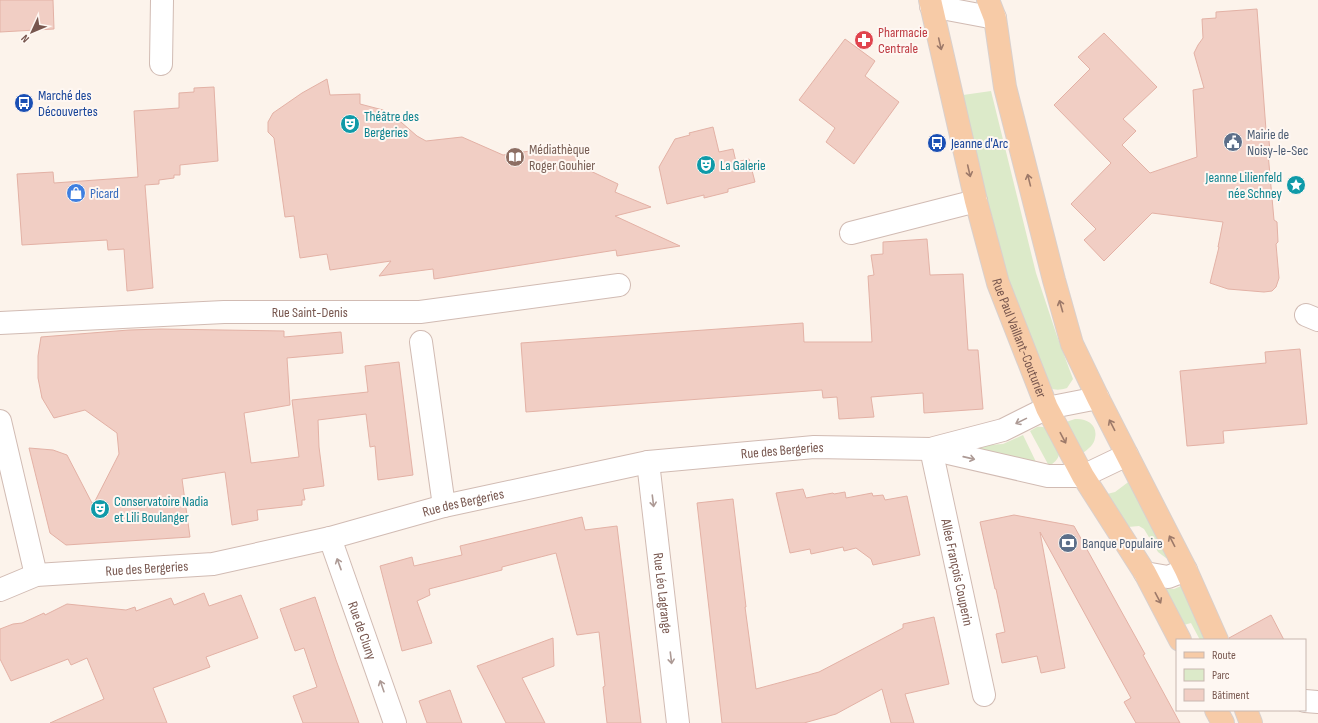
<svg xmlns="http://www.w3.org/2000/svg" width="1318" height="723" font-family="'Sofia Sans Condensed',sans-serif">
<rect width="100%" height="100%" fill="#fcf3eb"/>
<!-- green -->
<path fill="#dceac9" d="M 991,91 L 1036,273 L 1057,336 L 1073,379 L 1067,388 C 1060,390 1055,391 1049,387 L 1010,285 L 987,203 L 963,95 Z
M 1075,419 C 1087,418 1098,425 1095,438 C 1094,445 1088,449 1083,453 L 1066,422 Z
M 1037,427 C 1048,426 1049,430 1054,439 C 1061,451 1062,458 1049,466 L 1030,431 Z
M 1023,435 L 1038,466 L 972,454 L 968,445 L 988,445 L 1003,444 Z
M 1131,480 L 1175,560 L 1166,558 L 1158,552 L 1144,529 L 1139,526 L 1128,527 L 1107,494 L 1115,492 Z
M 1186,584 L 1208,640 L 1200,640 L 1191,623 L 1180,626 L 1164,588 L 1174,589 Z"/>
<!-- building -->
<path fill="#f1cec4" stroke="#e3b1a5" d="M 0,0 L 53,0 L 54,29 L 0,32 Z
M 1257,9 L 1266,130 L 1268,131 L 1270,151 L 1268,153 L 1274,220 L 1277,222 L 1278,242 L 1276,244 L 1279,278 L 1276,287 L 1272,291 L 1264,292 L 1228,289 L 1210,283 L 1219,247 L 1218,247 L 1223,222 L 1152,213 L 1104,261 L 1084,240 L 1096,229 L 1071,204 L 1111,163 L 1054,105 L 1090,69 L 1078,57 L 1104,33 L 1157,87 L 1123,119 L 1136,131 L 1122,145 L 1150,173 L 1197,157 L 1193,90 L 1204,88 L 1194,53 L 1198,45 L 1203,38 L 1202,19 L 1216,18 L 1216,12 Z
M 845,39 L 875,61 L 865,76 L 899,102 L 854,164 L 826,142 L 835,128 L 799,100 Z
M 327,79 L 330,95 L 360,94 L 360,104 L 383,110 L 394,116 L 417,136 L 426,141 L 462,137 L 503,155 L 530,151 L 530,149 L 555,147 L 579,157 L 580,166 L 618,184 L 615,192 L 651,207 L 615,216 L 680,246 L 617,256 L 616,250 L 434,279 L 433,269 L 379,276 L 391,261 L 330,270 L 327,254 L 300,258 L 294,216 L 285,217 L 274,138 L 268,132 L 268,122 L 273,113 L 302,93 Z
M 214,87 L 218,161 L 180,165 L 180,175 L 174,175 L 174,178 L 159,180 L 159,184 L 145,185 L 153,288 L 127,291 L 124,249 L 108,250 L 107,240 L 22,245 L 17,174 L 53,172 L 54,183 L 138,177 L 134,111 L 179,108 L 179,93 L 194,92 L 194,88 Z
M 713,127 L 719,152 L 733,149 L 736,162 L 749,159 L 755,182 L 728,189 L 728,192 L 704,198 L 704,195 L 667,204 L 659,167 L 675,139 L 690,135 L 689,133 Z
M 927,239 L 930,275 L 963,274 L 968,350 L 978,350 L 983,409 L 924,413 L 923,393 L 871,397 L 874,417 L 839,419 L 837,397 L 823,398 L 822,390 L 526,412 L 521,343 L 803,323 L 804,342 L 872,342 L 868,276 L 874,275 L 871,255 L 883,254 L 883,242 Z
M 161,329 L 284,331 L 284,337 L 341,332 L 343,353 L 287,358 L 290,405 L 244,413 L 251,463 L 299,457 L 292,400 L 368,392 L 365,366 L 399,362 L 413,475 L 378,480 L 375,446 L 370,447 L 366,414 L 318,420 L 319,447 L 324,486 L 303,489 L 305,500 L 302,500 L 302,505 L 257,510 L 258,520 L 232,525 L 225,472 L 182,479 L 190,537 L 66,545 L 50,533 L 29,448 L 53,450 L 67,455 L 93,505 L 119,454 L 117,433 L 85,410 L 54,418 L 42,398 L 38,378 L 38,356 L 41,337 L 129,330 Z
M 1300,349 L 1307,424 L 1223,431 L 1224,443 L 1187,446 L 1180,371 L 1266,363 L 1265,352 Z
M 803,489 L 806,498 L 833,493 L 834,494 L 845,492 L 846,498 L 872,493 L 873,496 L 883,495 L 885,500 L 907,496 L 920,555 L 873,565 L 871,559 L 856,548 L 844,551 L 843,547 L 811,554 L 810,549 L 790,553 L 776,493 Z
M 733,499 L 746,607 L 745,607 L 756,689 L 819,672 L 903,628 L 903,624 L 934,617 L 949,684 L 905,694 L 914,723 L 891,723 L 882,689 L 836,714 L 804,723 L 722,723 L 697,503 Z
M 1014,515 L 1074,526 L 1145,654 L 1143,655 L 1180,723 L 1136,723 L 1124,702 L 1131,698 L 1040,532 L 1065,668 L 1041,673 L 1037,656 L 1002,663 L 996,634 L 1005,632 L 996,589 L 995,589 L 980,522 Z
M 582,517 L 585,530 L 617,526 L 641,723 L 607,723 L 603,687 L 605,686 L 599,632 L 577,635 L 556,553 L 502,567 L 502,570 L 429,589 L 430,595 L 417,601 L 432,643 L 402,651 L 380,566 L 412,557 L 414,566 L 462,555 L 460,546 Z
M 204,593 L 209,606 L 241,595 L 258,638 L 206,657 L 210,667 L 153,688 L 167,723 L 50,723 L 104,699 L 87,658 L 71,665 L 68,659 L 11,681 L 0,659 L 0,629 L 13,624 L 22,623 L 44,613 L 45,615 L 67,604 L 126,610 L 135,607 L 136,611 L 171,598 L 174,605 Z
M 315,597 L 336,660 L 359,723 L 303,723 L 293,696 L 317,687 L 304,648 L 295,651 L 280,609 Z
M 1271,615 L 1284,640 L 1229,640 L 1229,638 Z
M 553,638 L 554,666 L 522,678 L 545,723 L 506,723 L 477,666 Z
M 450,690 L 462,723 L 427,723 L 419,701 Z"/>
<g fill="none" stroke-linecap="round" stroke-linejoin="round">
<defs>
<g id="minor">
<path d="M 931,6 L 995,18"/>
<path d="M 161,64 L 162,0"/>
<path d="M 851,233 L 976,201"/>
<path d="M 1306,315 L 1318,320"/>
<path id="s1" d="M 0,323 L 224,312 L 420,312 L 619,285"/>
<path d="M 421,342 L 444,506"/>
<path d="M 0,421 L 36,575"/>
<path d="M 934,448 L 1003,430 L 1047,408 L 1098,398"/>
<path id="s2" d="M 931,449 L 984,695"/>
<path id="s3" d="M 648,462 L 678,723"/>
<path id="s4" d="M 330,538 L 395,723"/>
<path d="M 1145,573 L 1168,577 L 1186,570"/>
<path id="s5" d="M 0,590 L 36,575 L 213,564 L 330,538 L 444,506 L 648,462 L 814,447 L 931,449 L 1048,476 L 1083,476 L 1127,455"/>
<path d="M 1305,701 L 1318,702"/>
</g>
<g id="major">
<path id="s6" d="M 930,0 L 976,201 L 998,283 L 1047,408 L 1083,476 L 1145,573 L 1180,640"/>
<path d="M 988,0 L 995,18 L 1005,87 L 1054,280 L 1072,344 L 1098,398 L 1186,570 L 1217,640"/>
<path d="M 1216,710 L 1223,723"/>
<path d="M 1246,710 L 1251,723"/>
</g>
</defs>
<!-- minor casing -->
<use href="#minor" stroke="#d1bbb3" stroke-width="24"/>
<!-- major casing -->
<use href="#major" stroke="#d9d0cd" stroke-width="24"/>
<!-- minor -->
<use href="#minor" stroke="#fff" stroke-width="22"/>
<!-- major -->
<use href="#major" stroke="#f7cba7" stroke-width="22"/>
</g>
<!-- one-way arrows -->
<defs><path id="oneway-shaft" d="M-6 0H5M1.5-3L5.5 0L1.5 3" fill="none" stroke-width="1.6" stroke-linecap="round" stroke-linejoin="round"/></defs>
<g stroke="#9d7969">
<use href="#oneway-shaft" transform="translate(940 44) rotate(77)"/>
<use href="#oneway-shaft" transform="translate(969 171) rotate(77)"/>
<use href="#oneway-shaft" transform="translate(1029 180) rotate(-104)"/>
<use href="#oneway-shaft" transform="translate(1061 306) rotate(-106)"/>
<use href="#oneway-shaft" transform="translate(1112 425) rotate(-117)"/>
<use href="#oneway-shaft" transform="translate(1063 438) rotate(62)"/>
<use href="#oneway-shaft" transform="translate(1172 541) rotate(-117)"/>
<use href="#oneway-shaft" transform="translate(1158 598) rotate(62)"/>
</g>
<g stroke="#ad9a95">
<use href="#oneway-shaft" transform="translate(1021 421) rotate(154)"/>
<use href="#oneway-shaft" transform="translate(969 458) rotate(13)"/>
<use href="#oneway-shaft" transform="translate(653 501) rotate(83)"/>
<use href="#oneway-shaft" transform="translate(339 564) rotate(-110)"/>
<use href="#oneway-shaft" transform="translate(671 658) rotate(83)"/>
<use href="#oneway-shaft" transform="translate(382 686) rotate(-109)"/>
</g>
<!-- icons -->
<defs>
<symbol id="pharmacy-disc" viewBox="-11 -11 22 22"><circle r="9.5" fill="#e0444e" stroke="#fef7f2"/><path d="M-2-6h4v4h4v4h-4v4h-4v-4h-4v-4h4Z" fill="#fff"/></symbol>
<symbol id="bus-disc" viewBox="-11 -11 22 22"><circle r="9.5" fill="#1a4fb4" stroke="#fef7f2"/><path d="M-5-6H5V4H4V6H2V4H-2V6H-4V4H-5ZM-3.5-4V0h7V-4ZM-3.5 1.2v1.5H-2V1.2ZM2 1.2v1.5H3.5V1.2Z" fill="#fff"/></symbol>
<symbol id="theatre-disc" viewBox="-11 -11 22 22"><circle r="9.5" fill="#0f9aa8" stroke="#fef7f2"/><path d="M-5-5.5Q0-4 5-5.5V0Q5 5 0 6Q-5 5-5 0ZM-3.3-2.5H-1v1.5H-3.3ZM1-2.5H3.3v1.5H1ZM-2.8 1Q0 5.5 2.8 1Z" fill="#fff"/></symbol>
<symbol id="civic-disc" viewBox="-11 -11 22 22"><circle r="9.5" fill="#5c6f8a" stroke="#fef7f2"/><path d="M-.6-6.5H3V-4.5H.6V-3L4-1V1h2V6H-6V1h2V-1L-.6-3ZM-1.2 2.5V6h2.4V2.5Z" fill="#fff"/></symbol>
<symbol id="library-disc" viewBox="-11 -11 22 22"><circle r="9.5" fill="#8d6e63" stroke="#fef7f2"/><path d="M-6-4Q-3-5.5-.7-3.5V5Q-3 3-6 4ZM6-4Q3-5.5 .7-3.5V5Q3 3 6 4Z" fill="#fff"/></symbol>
<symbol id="sight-disc" viewBox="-11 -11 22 22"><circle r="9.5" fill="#0f9aa8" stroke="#fef7f2"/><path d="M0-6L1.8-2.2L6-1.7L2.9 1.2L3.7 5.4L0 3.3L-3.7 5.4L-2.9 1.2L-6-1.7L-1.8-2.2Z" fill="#fff"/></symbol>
<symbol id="shop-disc" viewBox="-11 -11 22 22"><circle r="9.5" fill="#3f7fe0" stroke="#fef7f2"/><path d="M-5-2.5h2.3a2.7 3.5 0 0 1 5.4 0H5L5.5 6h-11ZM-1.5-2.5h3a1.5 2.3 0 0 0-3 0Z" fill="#fff"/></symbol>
<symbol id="bank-disc" viewBox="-11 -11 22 22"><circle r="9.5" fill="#5c6f8a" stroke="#fef7f2"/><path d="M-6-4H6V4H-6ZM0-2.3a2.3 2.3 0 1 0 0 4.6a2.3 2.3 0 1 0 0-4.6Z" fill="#fff"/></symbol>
</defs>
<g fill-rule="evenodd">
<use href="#pharmacy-disc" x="853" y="29" width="22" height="22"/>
<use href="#bus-disc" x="13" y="92" width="22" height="22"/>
<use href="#theatre-disc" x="339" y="113" width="22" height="22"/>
<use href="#civic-disc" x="1222" y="131" width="22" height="22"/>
<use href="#bus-disc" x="926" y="132" width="22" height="22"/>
<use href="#library-disc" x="504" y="146" width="22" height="22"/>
<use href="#theatre-disc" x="695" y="154" width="22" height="22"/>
<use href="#sight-disc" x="1285" y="174" width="22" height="22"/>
<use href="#shop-disc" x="65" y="182" width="22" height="22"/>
<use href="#theatre-disc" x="89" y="498" width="22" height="22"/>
<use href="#bank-disc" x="1057" y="532" width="22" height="22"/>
</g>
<g text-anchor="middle" stroke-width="4" stroke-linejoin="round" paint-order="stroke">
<!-- health labels -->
<g font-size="14" fill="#be3a42" stroke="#fef7f2" text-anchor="start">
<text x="878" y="37">Pharmacie<tspan x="878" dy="16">Centrale</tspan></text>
</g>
<!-- transit labels -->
<g font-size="14" fill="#164399" stroke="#fef7f2" text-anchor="start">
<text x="38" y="100">Marché des<tspan x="38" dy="16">Découvertes</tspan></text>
<text x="951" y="148">Jeanne d'Arc</text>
</g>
<!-- culture labels -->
<g font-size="14" fill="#0d838f" stroke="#fef7f2" text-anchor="start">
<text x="364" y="121">Théâtre des<tspan x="364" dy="16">Bergeries</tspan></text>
<text x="720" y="170">La Galerie</text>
<text x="1282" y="182" text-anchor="end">Jeanne Lilienfeld<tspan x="1282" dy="16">née Schney</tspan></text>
<text x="114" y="506">Conservatoire Nadia<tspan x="114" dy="16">et Lili Boulanger</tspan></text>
</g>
<!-- service labels -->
<g font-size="14" fill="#4e5e75" stroke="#fef7f2" text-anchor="start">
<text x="1247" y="139">Mairie de<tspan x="1247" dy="16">Noisy-le-Sec</tspan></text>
<text x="1082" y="548">Banque Populaire</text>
</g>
<!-- education labels -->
<g font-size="14" fill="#785e54" stroke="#fef7f2" text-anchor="start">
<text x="529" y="154">Médiathèque<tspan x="529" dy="16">Roger Gouhier</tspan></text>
</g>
<!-- shop labels -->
<g font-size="14" fill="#366cbe" stroke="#fef7f2" text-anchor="start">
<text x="90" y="198">Picard</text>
</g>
<!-- street labels -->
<g font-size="14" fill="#77564e" stroke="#fef7f2">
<text dy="5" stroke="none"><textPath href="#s1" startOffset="310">Rue Saint-Denis</textPath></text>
<text dy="5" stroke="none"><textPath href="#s6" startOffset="350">Rue Paul Vaillant-Couturier</textPath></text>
<text dy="5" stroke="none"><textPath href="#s5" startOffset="798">Rue des Bergeries</textPath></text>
<text dy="5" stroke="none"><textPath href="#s5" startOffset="474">Rue des Bergeries</textPath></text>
<text dy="5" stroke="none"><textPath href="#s5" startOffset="150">Rue des Bergeries</textPath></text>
<text dy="5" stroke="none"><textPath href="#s2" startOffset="126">Allée François Couperin</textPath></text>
<text dy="5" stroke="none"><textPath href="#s3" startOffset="132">Rue Léo Lagrange</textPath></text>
<text dy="5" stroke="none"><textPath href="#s4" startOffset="98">Rue de Cluny</textPath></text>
</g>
</g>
<!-- legend -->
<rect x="1176" y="639" width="130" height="72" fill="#fef7f2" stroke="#c8b7b0"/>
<rect x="1184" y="652" width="20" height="6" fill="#f7cba7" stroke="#c8b7b0"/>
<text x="1212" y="659" font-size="12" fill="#77564e">Route</text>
<rect x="1184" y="669" width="20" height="12" fill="#dceac9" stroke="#c8b7b0"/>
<text x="1212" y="679" font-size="12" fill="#77564e">Parc</text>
<rect x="1184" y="689" width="20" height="12" fill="#f1cec4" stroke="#c8b7b0"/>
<text x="1212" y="699" font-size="12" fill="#77564e">Bâtiment</text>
<!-- north arrow -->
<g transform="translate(32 32) rotate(226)" stroke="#fef7f2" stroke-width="3" paint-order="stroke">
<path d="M0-3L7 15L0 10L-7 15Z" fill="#77564e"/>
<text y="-6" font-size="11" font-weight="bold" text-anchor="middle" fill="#77564e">N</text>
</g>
</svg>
